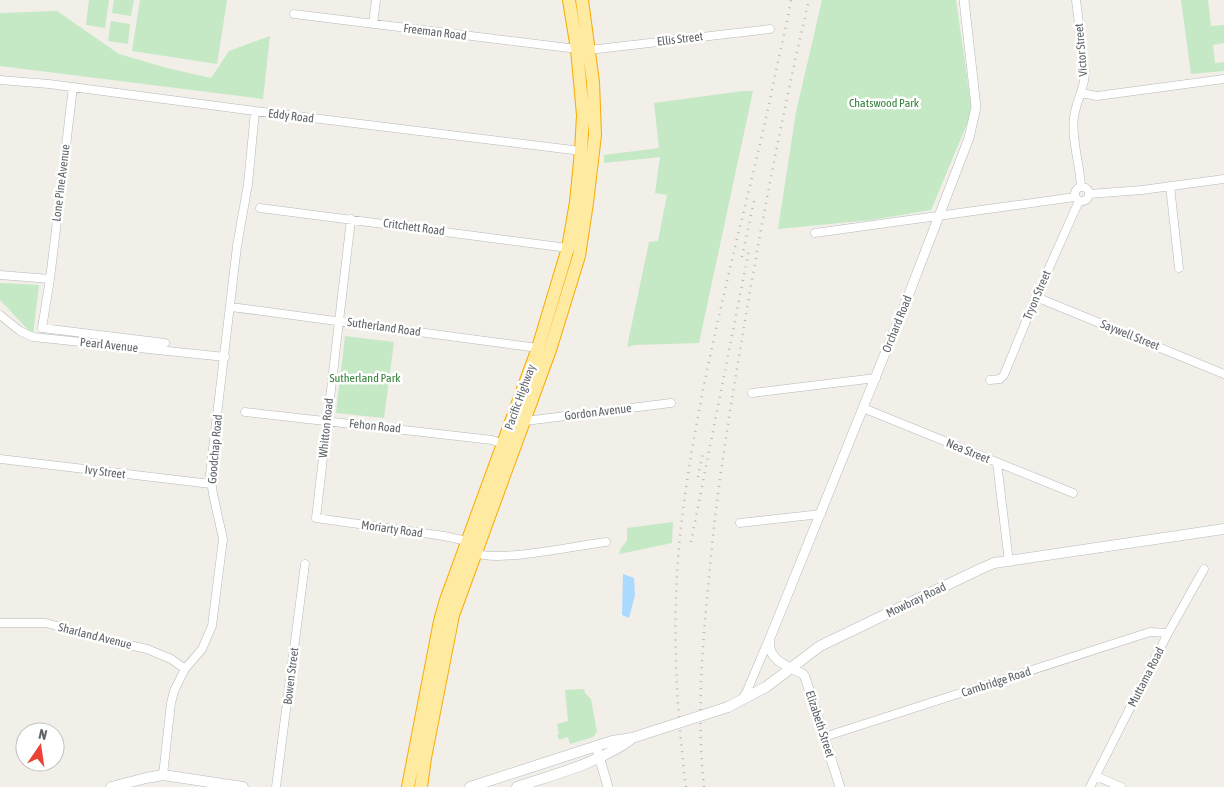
<svg xmlns="http://www.w3.org/2000/svg" width="1224" height="787" font-family="'Asap Condensed',sans-serif">
<rect width="100%" height="100%" fill="#f1efe8"/>
<!-- green -->
<path fill="#c5e8c5" d="M 89,0 L 109,0 L 105,28 L 86,25 Z
M 114,0 L 134,0 L 131,16 L 112,13 Z
M 140,0 L 227,0 L 217,64 L 132,51 Z
M 822,0 L 956,0 L 972,112 L 931,210 L 871,220 L 778,229 L 796,112 Z
M 1181,0 L 1208,0 L 1211,26 L 1224,25 L 1224,43 L 1213,45 L 1215,63 L 1224,62 L 1224,71 L 1191,74 Z
M 57,11 L 119,54 L 167,68 L 211,78 L 229,51 L 270,36 L 263,99 L 0,66 L 0,13 Z
M 111,21 L 130,24 L 128,44 L 108,41 Z
M 743,91 L 753,91 L 699,343 L 635,345 L 627,347 L 649,242 L 658,241 L 667,195 L 655,193 L 660,157 L 604,163 L 604,155 L 659,148 L 654,103 Z
M 0,283 L 39,285 L 33,335 L 0,300 Z
M 345,336 L 394,342 L 384,418 L 336,413 Z
M 673,522 L 672,543 L 619,554 L 621,548 L 627,541 L 627,528 Z
M 584,689 L 585,693 L 591,699 L 597,732 L 593,737 L 570,744 L 568,737 L 559,740 L 557,735 L 559,734 L 557,724 L 568,721 L 565,690 Z"/>
<!-- water -->
<path fill="#aadaff" d="M 623,574 L 634,578 L 635,595 L 629,618 L 622,615 Z"/>
<g fill="none" stroke-linecap="round" stroke-linejoin="round">
<defs>
<path id="minor" d="M 1076,0 L 1085,72 C 1085,88 1076,101 1074,117 C 1071,139 1080,164 1081,187
M 294,14 L 577,49
M 373,24 L 376,0
M 589,50 L 770,29
M 0,80 L 49,84 L 255,111 L 581,151
M 73,87 L 50,279 L 42,328 L 165,343
M 1081,93 L 1097,96 L 1224,79
M 1170,186 L 1179,268
M1075 194a7 7 0 1 1 14 0a7 7 0 1 1-14 0Z
M 1089,194 L 1142,190 L 1224,179
M 260,208 L 568,248
M 351,219 L 316,518 L 444,536 L 467,541
M 815,233 L 1075,197
M 0,275 L 50,279
M 1036,297 L 1224,374
M 231,307 L 538,348
M 0,315 L 20,331 L 33,337 L 225,357
M 990,380 L 1000,379 L 1004,375 L 1036,297 L 1079,201
M 752,393 L 876,378
M 863,408 L 1073,493
M 245,412 L 492,440 L 503,444
M 525,421 L 671,403
M 0,459 L 211,484
M 997,463 L 1009,562
M 740,523 L 821,514
M 476,553 C 497,563 579,545 606,542
M 0,623 L 46,623 L 107,640 L 147,649 L 171,659 L 185,669
M 742,699 L 747,691 L 769,639
M 824,737 L 1150,632 L 1168,633
M 163,775 L 171,703 L 174,691 L 185,669 L 202,649 L 212,626 L 223,539 L 213,494 L 210,474 L 237,246 L 248,184 L 255,111
M 1096,776 L 1121,787
M 276,787 L 305,564
M 1090,787 L 1168,633 L 1204,569"/>
<path id="tertiary" d="M 596,746 L 608,787
M 840,787 L 805,677 L 803,674 C 787,666 766,660 770,638 L 907,299 L 969,138 L 976,107 L 964,0"/>
<path id="secondary" d="M 728,707 L 766,687 L 820,646 L 978,570 L 994,563 L 1224,529
M 111,787 L 146,778 L 163,775 L 243,787
M 470,787 L 612,741 L 632,738 L 666,727
M 517,787 C 555,774 596,764 630,740"/>
<path id="trunk" d="M 408,787 L 440,621 L 446,600 L 538,348 L 568,248 L 576,202 L 581,151 L 583,115 L 577,49 L 569,0
M 421,787 L 425,758 L 453,615 L 550,350 L 579,256 L 587,203 L 595,135 L 593,82 L 582,0"/>
</defs>
<!-- minor casing -->
<use href="#minor" stroke="#b5b8bc" stroke-width="9"/>
<!-- tertiary casing -->
<use href="#tertiary" stroke="#b5b8bc" stroke-width="10"/>
<!-- secondary casing -->
<use href="#secondary" stroke="#b6babf" stroke-width="11"/>
<!-- trunk casing -->
<use href="#trunk" stroke="#f9ab00" stroke-width="14"/>
<!-- minor -->
<use href="#minor" stroke="#fff" stroke-width="8"/>
<!-- tertiary -->
<use href="#tertiary" stroke="#fff" stroke-width="9"/>
<!-- secondary -->
<use href="#secondary" stroke="#fff" stroke-width="10"/>
<!-- trunk -->
<use href="#trunk" stroke="#feeaa1" stroke-width="12"/>
<!-- rail -->
<path stroke="#b6b7b8" stroke-width="2.5" stroke-dasharray="1 6" stroke-linecap="butt" d="M 742,257 L 754,201
M 698,477 L 703,453
M 691,542 L 749,250
M 686,787 C 675,698 671,607 682,519 C 691,443 707,368 724,294 C 741,219 761,146 776,71 C 781,47 787,24 791,0
M 704,787 C 695,704 705,619 713,536 C 720,472 730,409 741,345 C 760,229 782,114 809,0"/>
<defs>
<path id="secondary-bridge" d="M 666,727 L 728,707"/>
</defs>
<!-- secondary-bridge casing -->
<use href="#secondary-bridge" stroke="#b6babf" stroke-width="11" stroke-linecap="butt"/>
<!-- secondary-bridge -->
<use href="#secondary-bridge" stroke="#fff" stroke-width="10"/>
</g>
<g text-anchor="middle" stroke-width="5" stroke-linejoin="round" paint-order="stroke">
<!-- street labels -->
<g font-size="12" fill="#5f6368" stroke="#fff">
<text transform="translate(435 32) rotate(7)" y="4">Freeman Road</text>
<text transform="translate(680 39) rotate(-7)" y="4">Ellis Street</text>
<text transform="translate(1081 50) rotate(-95)" y="4">Victor Street</text>
<text transform="translate(291 116) rotate(7)" y="4">Eddy Road</text>
<text transform="translate(61 183) rotate(-83)" y="4">Lone Pine Avenue</text>
<text transform="translate(414 227) rotate(8)" y="4">Critchett Road</text>
<text transform="translate(1037 295) rotate(-67)" y="4">Tryon Street</text>
<text transform="translate(897 324) rotate(-68)" y="4">Orchard Road</text>
<text transform="translate(384 327) rotate(8)" y="4">Sutherland Road</text>
<text transform="translate(1130 335) rotate(22)" y="4">Saywell Street</text>
<text transform="translate(109 345) rotate(6)" y="4">Pearl Avenue</text>
<text transform="translate(520 397) rotate(-70)" y="4">Pacific Highway</text>
<text transform="translate(598 412) rotate(-7)" y="4">Gordon Avenue</text>
<text transform="translate(375 426) rotate(6)" y="4">Fehon Road</text>
<text transform="translate(326 428) rotate(-84)" y="4">Whitton Road</text>
<text transform="translate(215 449) rotate(-85)" y="4">Goodchap Road</text>
<text transform="translate(968 451) rotate(22)" y="4">Nea Street</text>
<text transform="translate(105 472) rotate(7)" y="4">Ivy Street</text>
<text transform="translate(392 529) rotate(8)" y="4">Moriarty Road</text>
<text transform="translate(916 600) rotate(-26)" y="4">Mowbray Road</text>
<text transform="translate(95 636) rotate(14)" y="4">Sharland Avenue</text>
<text transform="translate(291 676) rotate(-83)" y="4">Bowen Street</text>
<text transform="translate(1146 677) rotate(-63)" y="4">Muttama Road</text>
<text transform="translate(996 682) rotate(-18)" y="4">Cambridge Road</text>
<text transform="translate(820 724) rotate(72)" y="4">Elizabeth Street</text>
</g>
<!-- park labels -->
<g font-size="12" fill="#348238" stroke="#fff">
<text x="884" y="107">Chatswood Park</text>
<text x="365" y="382">Sutherland Park</text>
</g>
</g>
<!-- north arrow -->
<g transform="translate(40 747) rotate(13)"><circle r="24" fill="#ffffff" stroke="#bfc1c3"/>
<path d="M0-4L9 19L0 12L-9 19Z" fill="#ea4335"/>
<text y="-8" font-size="14" font-weight="bold" text-anchor="middle" fill="#5f6368">N</text>
</g>
</svg>
